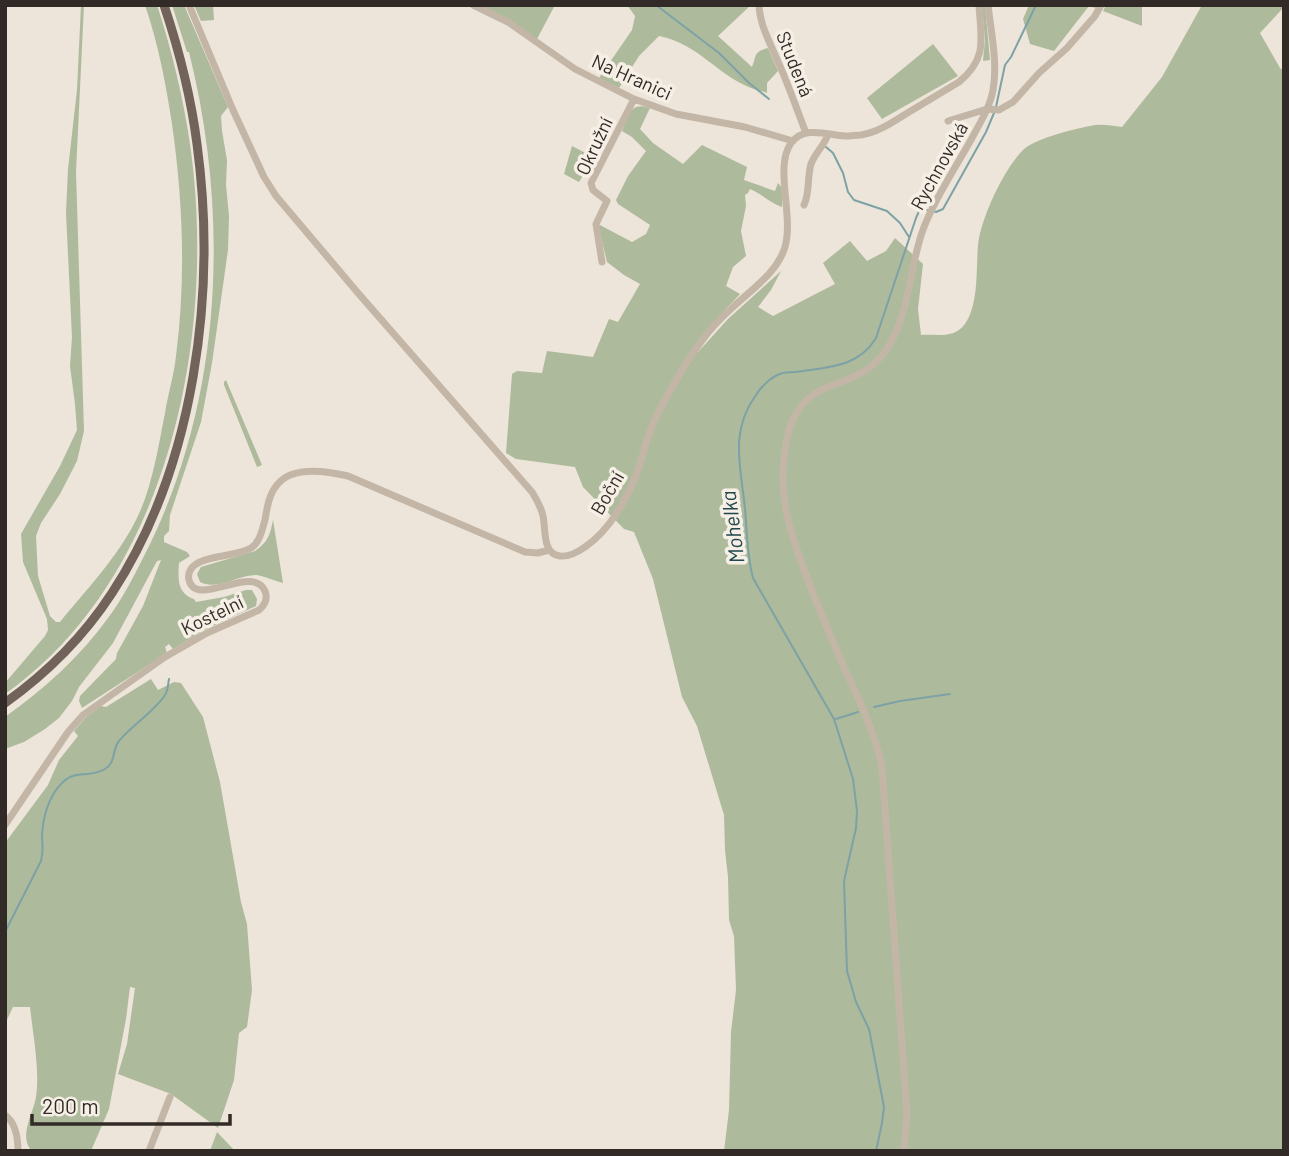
<svg xmlns="http://www.w3.org/2000/svg" width="1289" height="1156" font-family="Barlow,sans-serif">
<rect width="100%" height="100%" fill="#ede5d9"/>
<!-- green -->
<path fill="#aeba9c" d="M 81,5 L 84,5 L 76,172 L 84,431 L 77,461 L 60,494 L 41,523 L 36,536 L 38,576 L 50,616 L 56,622 L 60,622 C 86,590 117,558 136,520 C 152,489 158,448 165,413 C 168,394 174,375 176,356 C 186,279 183,201 172,124 C 166,84 158,43 145,5 L 157,5 C 172,51 183,97 190,144 C 217,333 171,577 5,694 L 5,683 L 45,636 L 48,630 L 47,619 L 23,562 L 21,534 L 60,466 L 77,430 L 75,404 L 70,366 L 72,337 L 66,213 L 68,169 L 77,90 Z
M 172,5 L 184,5 L 228,107 L 221,116 L 222,131 L 227,160 L 226,185 L 229,216 L 228,250 L 212,363 L 201,422 L 170,515 L 169,531 L 164,536 L 164,542 L 187,552 L 190,556 L 179,563 C 178,579 177,593 194,599 L 196,602 L 224,597 L 246,590 L 252,590 L 257,599 L 256,606 L 206,629 L 173,649 L 169,644 L 165,647 L 167,653 L 82,708 L 79,701 L 80,696 L 116,659 L 117,653 L 143,606 L 161,560 L 157,561 L 113,643 L 79,687 L 72,701 L 59,718 L 45,729 L 24,742 L 5,749 L 5,717 C 44,689 80,657 108,618 C 123,598 134,576 145,554 C 223,401 230,216 189,52 L 187,52 Z
M 194,5 L 213,5 L 214,20 L 201,21 Z
M 480,5 L 555,5 L 537,39 Z
M 627,5 L 751,5 L 718,36 L 752,67 C 757,55 753,52 768,48 L 778,71 L 767,83 L 767,93 C 762,91 756,90 751,88 C 717,75 699,44 659,36 L 639,56 L 619,88 L 599,78 L 632,30 L 635,16 Z
M 982,5 L 985,5 L 990,60 L 983,61 L 985,40 Z
M 1029,5 L 1097,5 L 1095,8 L 1089,6 L 1054,51 L 1030,44 L 1023,19 Z
M 1106,5 L 1142,5 L 1142,26 L 1103,11 Z
M 1202,5 L 1284,5 L 1284,7 L 1260,33 L 1280,68 L 1284,71 L 1284,1151 L 724,1151 L 729,1110 L 731,1032 L 736,990 L 734,936 L 729,920 L 728,877 L 725,850 L 724,815 L 697,726 L 682,697 L 653,579 L 634,532 L 624,529 L 583,487 L 575,467 L 516,459 L 506,453 L 512,374 L 517,371 L 542,373 L 547,351 L 593,357 L 609,319 L 618,322 L 640,284 L 624,275 L 607,262 L 598,224 L 632,242 L 646,234 L 650,225 L 618,204 L 616,200 L 628,176 L 646,151 L 632,137 L 622,131 C 629,115 630,101 650,108 L 640,129 L 653,143 L 683,164 L 702,145 L 747,167 L 744,180 L 775,191 L 778,183 L 782,188 L 782,207 C 770,203 762,194 750,189 L 748,193 L 745,195 L 746,206 L 741,231 L 746,256 L 733,267 L 726,286 L 740,294 L 713,323 L 693,349 L 698,352 L 728,319 L 781,271 L 771,290 L 758,307 L 773,316 L 835,284 L 823,263 L 850,241 L 867,261 L 886,251 L 895,238 L 923,264 L 918,309 L 921,335 C 937,334 954,339 965,324 C 979,304 976,268 978,245 C 981,218 1004,168 1024,149 C 1037,138 1077,128 1095,125 C 1104,124 1113,126 1122,127 L 1162,77 Z
M 933,44 L 958,76 L 882,119 L 867,98 Z
M 572,146 L 599,160 L 592,174 L 582,177 L 579,182 L 564,174 Z
M 226,380 L 262,465 L 257,467 L 224,385 L 224,382 Z
M 273,520 L 283,583 C 274,581 265,576 256,575 C 238,575 217,591 200,582 L 197,574 L 201,567 L 255,551 C 268,542 270,535 273,520 Z
M 151,679 L 158,690 L 174,682 L 181,683 L 203,717 L 220,782 L 241,902 L 247,924 L 252,990 L 247,1027 L 239,1033 L 234,1080 L 218,1128 L 171,1094 L 118,1074 L 127,1044 L 135,988 L 130,987 L 126,1019 L 109,1109 L 91,1151 L 32,1151 C 18,1136 33,1115 36,1097 C 40,1070 33,1035 30,1007 L 13,1007 L 5,1024 L 5,843 L 48,785 L 59,760 L 78,736 L 74,731 L 86,717 L 101,706 L 106,707 Z
M 217,1132 L 235,1151 L 210,1151 Z"/>
<g fill="none" stroke-linecap="round" stroke-linejoin="round">
<!-- stream -->
<path stroke="#7ca2a6" stroke-width="2" d="M 656,5 L 719,53 L 749,83 L 769,99
M 996,107 L 1005,65 L 1011,57 L 1036,5
M 826,147 L 833,153 L 843,173 L 848,192 L 854,200 L 887,211 L 900,223 L 909,237
M 932,211 L 936,212 L 943,209 L 986,132 L 994,113
M 874,707 L 900,701 L 950,694
M 836,719 L 858,712
M 5,932 L 41,861 C 44,849 42,846 42,834 C 43,819 46,806 54,793 C 73,764 84,781 105,769 C 116,763 112,749 119,741 C 131,726 155,711 165,695 C 168,691 168,684 169,679
M 876,1151 L 882,1123 L 884,1107 L 869,1029 L 856,1002 L 847,971 L 844,881 L 856,828 L 857,811 L 853,779 L 834,719 L 753,578 C 747,555 747,532 745,509 C 741,467 729,432 756,395 C 761,387 771,377 780,374 C 784,372 791,372 796,372 C 827,367 858,368 876,338 L 916,218 L 920,209 L 927,210"/>
<!-- minor -->
<path stroke="#c3b6a7" stroke-width="7" d="M 189,5 L 233,110 L 264,177 L 276,196 L 358,293 L 532,492 C 537,500 541,507 543,516 C 546,529 542,554 560,556 C 569,557 578,552 585,547 C 610,530 628,498 638,470 C 644,451 648,432 657,415 C 670,390 684,364 701,342 C 710,329 722,317 733,307 C 752,289 777,273 785,247 C 794,216 774,167 791,143 C 805,125 827,135 845,136 C 851,136 856,135 861,135 C 879,132 894,121 909,112 C 926,102 942,92 959,82 C 988,58 981,39 979,5
M 473,5 L 508,22 L 575,69 L 634,99 L 676,114 L 745,127 L 793,141
M 759,5 C 760,27 771,44 779,64 C 789,86 797,110 806,133
M 948,121 L 987,109 L 999,110 L 1013,102 L 1039,73 L 1067,48 L 1095,16 L 1101,5
M 804,205 C 810,192 807,178 811,164 C 815,153 825,145 828,134
M 602,262 L 596,224 L 607,201 L 593,190 L 591,183 L 634,99
M 5,825 L 68,732 L 83,715 L 165,657 L 207,633 L 259,610 C 265,605 268,599 265,591 C 253,563 196,609 189,580 C 188,576 189,572 191,569 C 200,555 236,557 251,548 C 260,542 262,530 265,520 C 267,508 269,494 277,485 C 292,465 327,471 348,476 L 525,552 L 538,553 L 549,550
M 5,1115 C 16,1123 18,1138 18,1151
M 149,1151 L 170,1097
M 904,1151 L 907,1113 L 882,767 C 874,730 858,697 842,663 C 828,630 814,598 802,564 C 791,534 782,505 783,472 C 785,434 791,400 831,386 C 852,378 870,372 884,353 C 911,316 908,268 924,227 C 936,196 956,167 972,138 C 980,123 990,107 993,90 C 998,63 991,32 988,5"/>
<!-- major -->
<path stroke="#716359" stroke-width="9" d="M 5,703 C 47,673 84,636 112,593 C 195,466 217,292 197,144 C 191,97 179,50 164,5"/>
</g>
<g text-anchor="middle" stroke-width="7" stroke-linejoin="round" paint-order="stroke">
<!-- street labels -->
<g font-size="19" fill="#312a26" stroke="#f6efe5">
<text transform="translate(795 64) rotate(68)" y="7">Studená</text>
<text transform="translate(632 77) rotate(24)" y="7">Na Hranici</text>
<text transform="translate(594 146) rotate(-65)" y="7">Okružní</text>
<text transform="translate(939 166) rotate(-61)" y="7">Rychnovská</text>
<text transform="translate(607 493) rotate(-60)" y="7">Boční</text>
<text transform="translate(212 615) rotate(-26)" y="7">Kostelní</text>
</g>
<!-- water labels -->
<g font-size="21" font-style="italic" fill="#22474d" stroke="#f6efe5">
<text transform="translate(733 527) rotate(-97)" y="7">Mohelka</text>
</g>
</g>
<!-- border -->
<rect width="1289" height="1156" fill="none" stroke="#312a26" stroke-width="14"/>
<!-- scale -->
<path d="M32 1114v10h198v-10" fill="none" stroke="#312a26" stroke-width="3.5"/>
<text x="42" y="1114" font-size="21" fill="#312a26" stroke="#f6efe5" stroke-width="5" paint-order="stroke">200 m</text>
</svg>
